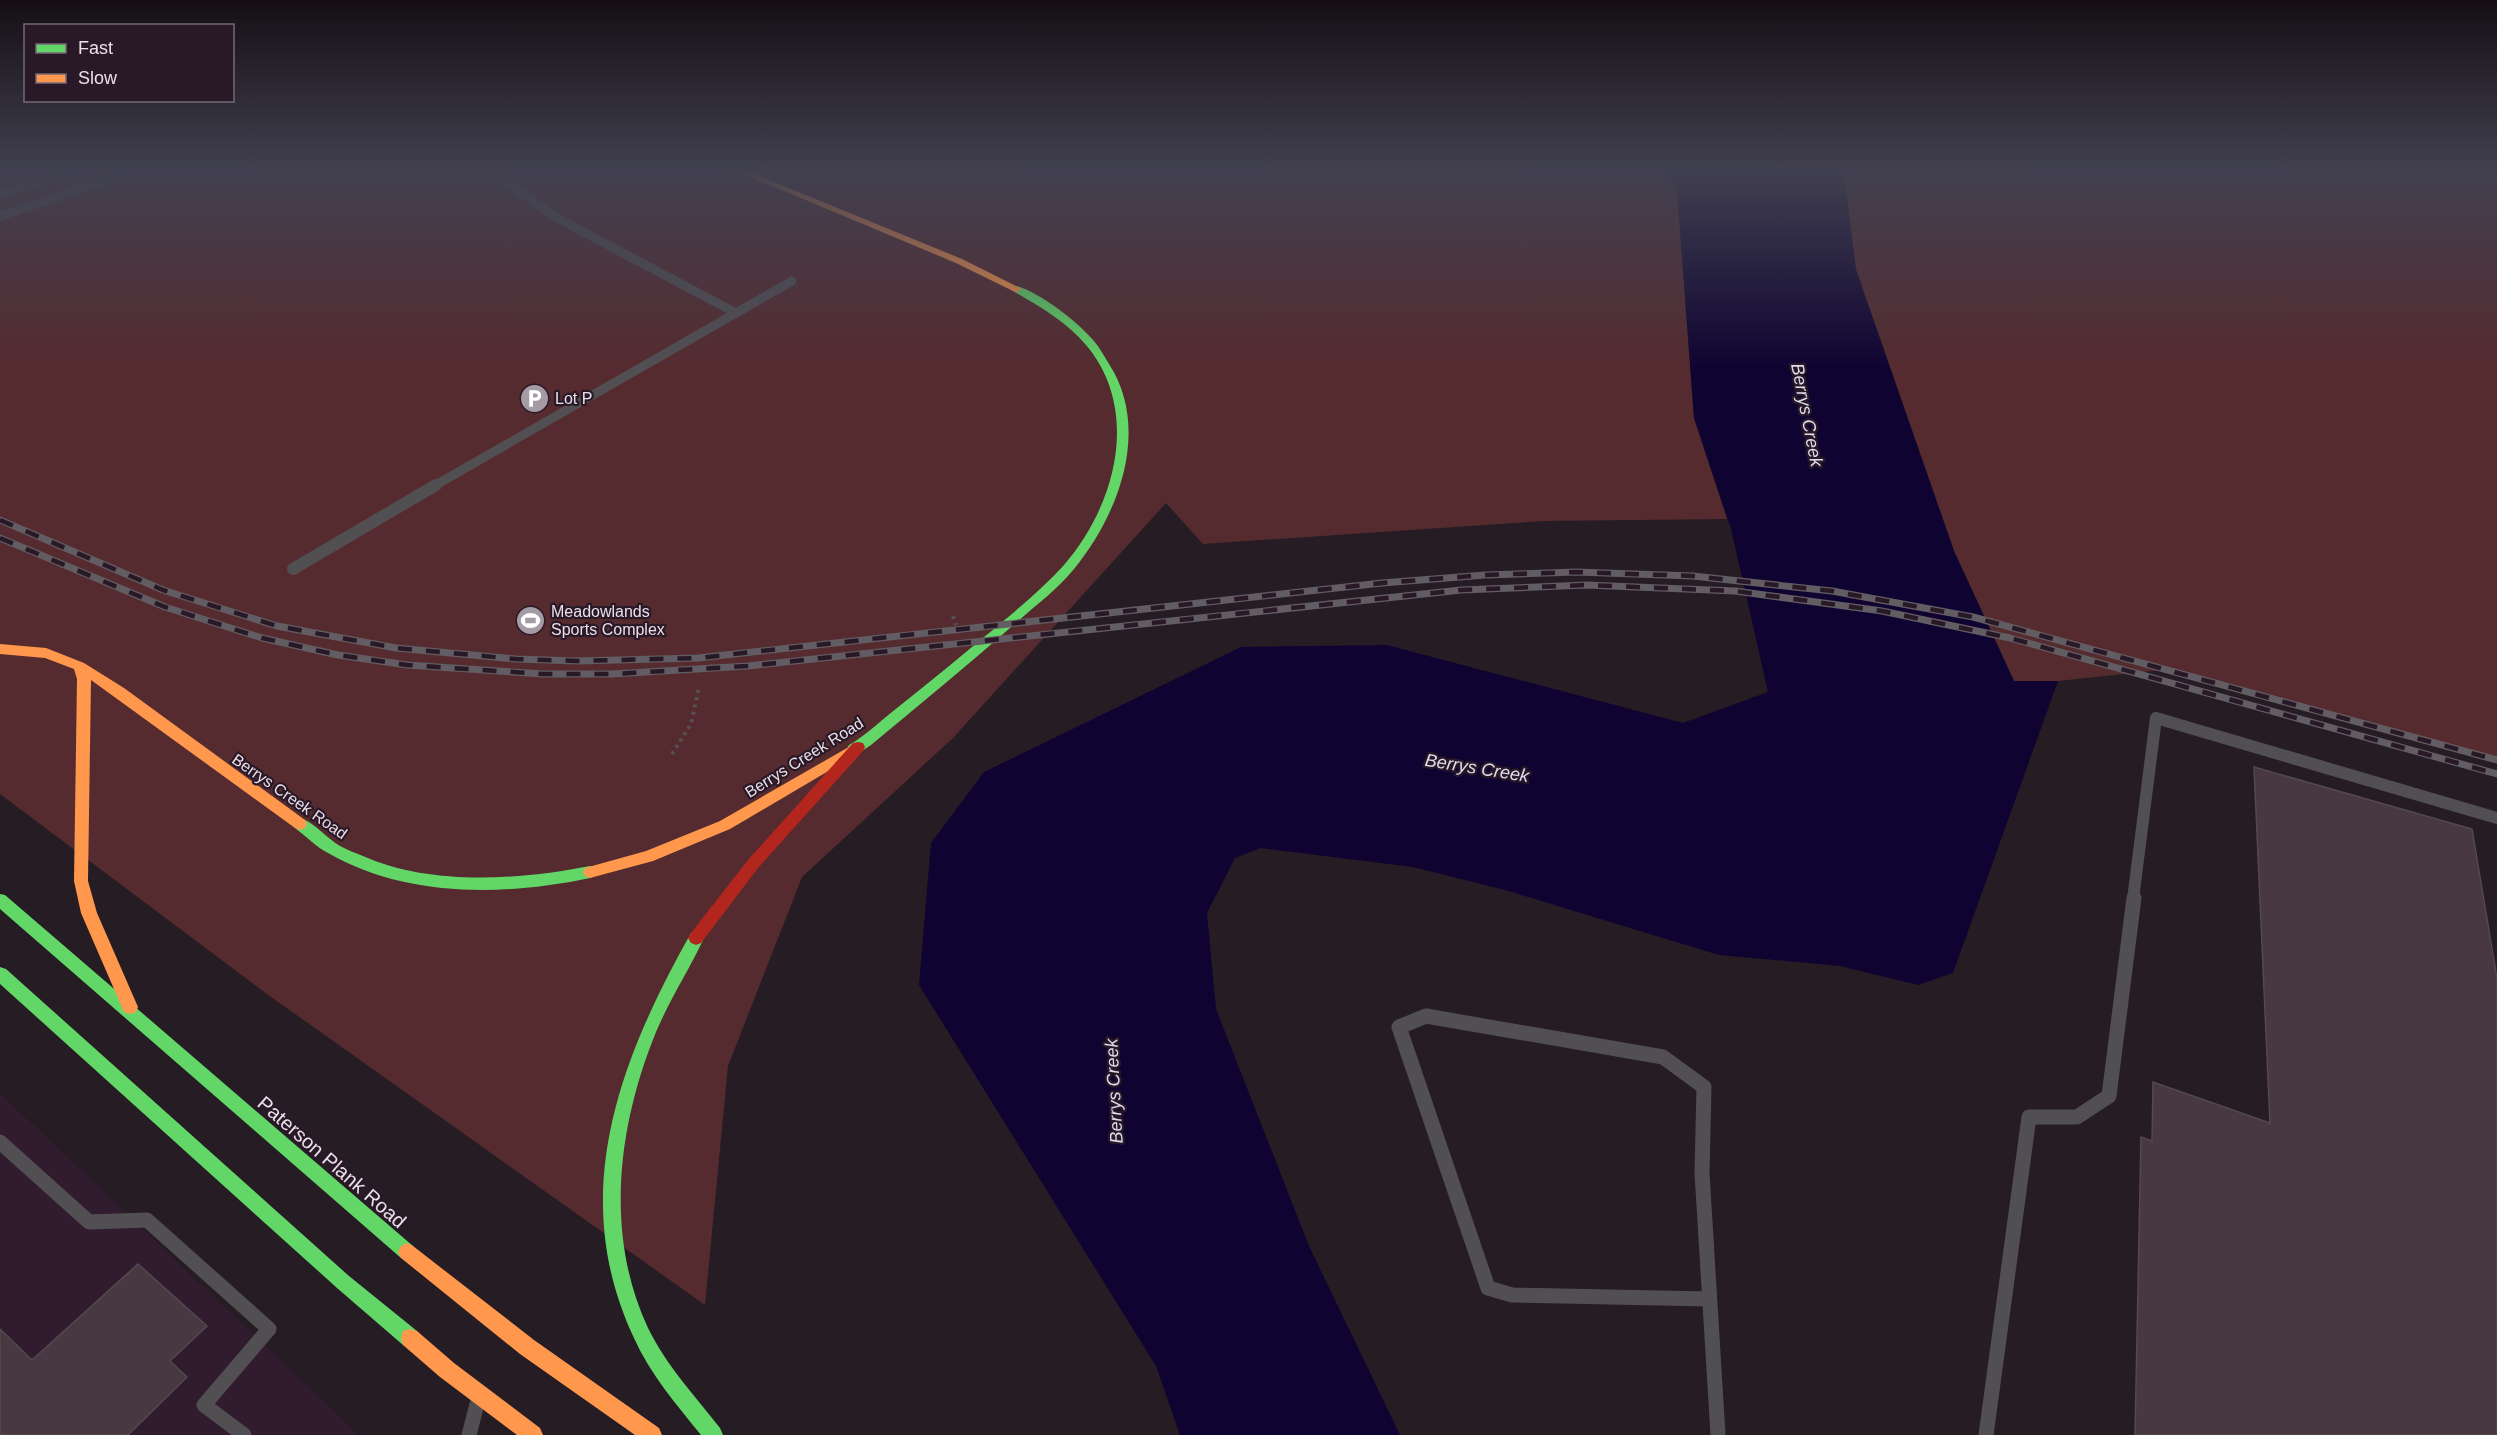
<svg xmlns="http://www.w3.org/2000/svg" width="2497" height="1435" font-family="Helvetica,sans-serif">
<rect width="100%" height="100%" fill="#261c24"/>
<!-- built -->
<path fill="#301c2e" d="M 0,1093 L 359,1435 L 0,1435 Z"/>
<!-- green -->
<path fill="#552b2f" d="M 0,168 L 1662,168 L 1677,190 L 1694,418 L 1727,519 L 1544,521 L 1203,544 L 1166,503 L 953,738 L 802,877 L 728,1066 L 705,1305 L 267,994 L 0,794 Z
M 1843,168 L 2497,168 L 2497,763 L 2162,670 L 2058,681 L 2014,681 L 1954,551 L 1856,269 Z"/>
<!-- water -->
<path fill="#0f0431" d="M 1662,168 L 1843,168 L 1856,270 L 1954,551 L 2014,681 L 2058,681 L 1953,973 L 1918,985 L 1840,966 L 1719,955 L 1505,890 L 1413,867 L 1261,848 L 1235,858 L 1207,913 L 1216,1009 L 1309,1246 L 1400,1435 L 1180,1435 L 1156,1366 L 919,985 L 931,843 L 984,772 L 1241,647 L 1387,645 L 1683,723 L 1768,692 L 1731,529 L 1694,418 L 1677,190 Z"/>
<!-- building -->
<path fill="#483841" stroke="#53494e" stroke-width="1.5" d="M 2254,767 L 2472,829 L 2497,978 L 2497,1435 L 2135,1435 L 2141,1137 L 2152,1141 L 2153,1082 L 2270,1123 Z
M 138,1264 L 207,1326 L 170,1361 L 187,1377 L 128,1435 L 0,1435 L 0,1329 L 32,1360 Z"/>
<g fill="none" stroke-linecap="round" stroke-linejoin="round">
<!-- path -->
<path stroke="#555155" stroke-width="4" stroke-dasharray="3 4.5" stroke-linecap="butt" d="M 953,616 L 956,625
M 672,754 L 691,724 L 699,687"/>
<!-- lane-far2 -->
<path stroke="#524f53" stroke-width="9" d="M 503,180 L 561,220 L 736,313 L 792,281
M 0,195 L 83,168
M 434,486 L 736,313"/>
<!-- lane-far1 -->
<path stroke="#524f53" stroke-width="12" d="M 293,569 L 436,485
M 2133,899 L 2156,718 L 2497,818"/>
<!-- lane -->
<path stroke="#524f53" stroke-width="15" d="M 0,1142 L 89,1222 L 147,1220 L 269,1329 L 204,1405 L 244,1435
M 1709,1299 L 1512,1295 L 1488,1288 L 1399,1027 L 1426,1016 L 1663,1057 L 1704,1087 L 1702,1173 L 1718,1435
M 469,1435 L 477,1404
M 1986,1435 L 2029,1117 L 2077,1117 L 2109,1096 L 2134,898"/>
<!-- street -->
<path fill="#524f53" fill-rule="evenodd" d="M 126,168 L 149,168 L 147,171 L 0,221 L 0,211 Z"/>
<!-- fast -->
<path fill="#63d668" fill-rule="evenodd" d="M 1017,286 C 1042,294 1077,321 1094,341 C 1100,348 1104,356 1109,364 C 1151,429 1119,514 1074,569 C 1058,589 1036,605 1017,622 C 969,664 920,704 871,745 L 859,753 L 849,753 L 847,749 L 849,745 C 865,736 878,723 892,712 C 917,692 942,672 966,652 C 997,626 1038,594 1064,565 C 1116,505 1141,410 1086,345 C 1066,321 1039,306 1013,291 L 1012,289 Z
M 300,818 C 313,822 323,834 334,842 C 342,848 353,852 363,856 C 430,886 519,880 590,866 L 595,868 L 597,872 L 595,876 L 590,878 C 505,896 406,898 328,853 C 316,847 306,836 295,828 L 293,824 L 295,820 Z
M 0,894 L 5,895 L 413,1246 L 416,1252 L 413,1258 L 407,1261 L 401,1258 L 0,909 Z
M 696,931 L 701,933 L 704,938 C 689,970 670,999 656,1032 C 618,1125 604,1234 648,1328 C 666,1365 695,1396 720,1428 L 723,1435 L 701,1435 C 676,1404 650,1374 634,1338 C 567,1196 619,1061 691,933 Z
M 0,967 L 6,969 L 349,1276 L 417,1331 L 419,1338 L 417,1345 L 410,1347 L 403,1345 L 337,1288 L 0,984 Z"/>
<!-- slow -->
<path fill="#ff974d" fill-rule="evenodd" d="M 729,168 L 740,168 L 962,259 L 1022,289 L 1017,292 L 1013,291 L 956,263 Z
M 0,644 L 46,648 L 84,663 L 124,688 L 305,820 L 307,824 L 305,828 L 300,830 L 295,828 L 91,680 L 88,881 L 97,913 L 138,1007 L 136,1012 L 130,1014 L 124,1012 L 81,913 L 74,881 L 77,679 L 74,669 L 45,658 L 0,654 Z
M 854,744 L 859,745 L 861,749 L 859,753 L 730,829 L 653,861 L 590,878 L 585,876 L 583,872 L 585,868 L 646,851 L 720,821 Z
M 407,1243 L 413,1246 L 534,1340 L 659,1428 L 662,1435 L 635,1435 L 520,1354 L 401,1258 L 398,1252 L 401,1246 Z
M 410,1329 L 417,1331 L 454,1363 L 540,1428 L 543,1435 L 517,1435 L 440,1377 L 403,1345 L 401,1338 L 403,1331 Z"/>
<!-- jam -->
<path fill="#b3261e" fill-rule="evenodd" d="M 858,742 L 863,743 L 865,747 L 863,751 L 758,868 L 701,943 L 696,945 L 691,943 L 688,938 L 691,933 L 748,860 L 853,743 Z"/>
<defs>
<path id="rail" d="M 0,520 L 163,590 L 277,626 L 396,648 L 516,659 L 577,661 L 698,658 L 1382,583 L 1485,575 L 1576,572 L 1693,576 L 1832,591 L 1973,617 L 2497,760
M 0,538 L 165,607 L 262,638 L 338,655 L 407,665 L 543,674 L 612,674 L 748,666 L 1461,590 L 1586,585 L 1735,591 L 1882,611 L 2010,638 L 2497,774"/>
</defs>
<!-- rail casing -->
<use href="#rail" stroke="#625d63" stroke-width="7"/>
<!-- rail -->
<use href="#rail" stroke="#291927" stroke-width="4.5" stroke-dasharray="14" stroke-linecap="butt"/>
</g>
<!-- sky -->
<linearGradient id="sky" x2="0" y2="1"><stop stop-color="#150f14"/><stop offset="0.46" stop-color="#414050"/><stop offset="1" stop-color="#414050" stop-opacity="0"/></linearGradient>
<rect width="2497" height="369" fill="url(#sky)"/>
<!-- icons -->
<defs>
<symbol id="parking-disc" viewBox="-11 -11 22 22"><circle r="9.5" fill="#a59ba4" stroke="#291927"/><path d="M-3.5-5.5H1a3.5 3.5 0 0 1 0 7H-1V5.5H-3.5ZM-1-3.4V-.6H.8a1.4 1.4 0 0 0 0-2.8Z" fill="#fff"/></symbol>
<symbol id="stadium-disc" viewBox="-11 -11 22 22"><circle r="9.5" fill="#a59ba4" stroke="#291927"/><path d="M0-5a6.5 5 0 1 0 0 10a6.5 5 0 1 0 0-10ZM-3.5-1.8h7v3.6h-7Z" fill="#fff"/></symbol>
</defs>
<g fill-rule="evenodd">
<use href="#parking-disc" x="518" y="382" width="33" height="33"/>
<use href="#stadium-disc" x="514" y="604" width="33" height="33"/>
</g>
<g text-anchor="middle" stroke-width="4.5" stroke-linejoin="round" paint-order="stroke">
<!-- poi labels -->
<g font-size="16" fill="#eadfe9" stroke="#291927" text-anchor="start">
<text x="555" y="404">Lot P</text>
<text x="551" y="617">Meadowlands<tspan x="551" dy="18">Sports Complex</tspan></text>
</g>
<!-- street labels -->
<g font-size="16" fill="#eadfe9" stroke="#291927">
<text transform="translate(804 757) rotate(-32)" y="6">Berrys Creek Road</text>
<text transform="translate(290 796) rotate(35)" y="6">Berrys Creek Road</text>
</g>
<!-- water labels -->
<g font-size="18" font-style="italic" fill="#dddef0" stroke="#291927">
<text transform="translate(1807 415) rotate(79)" y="6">Berrys Creek</text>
<text transform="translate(1477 768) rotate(9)" y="6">Berrys Creek</text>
<text transform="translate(1114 1091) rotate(-93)" y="6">Berrys Creek</text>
</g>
<!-- near-street labels -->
<g font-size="20" fill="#eadfe9" stroke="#291927">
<text transform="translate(332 1162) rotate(41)" y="7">Paterson Plank Road</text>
</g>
</g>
<!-- legend -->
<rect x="24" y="24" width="210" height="78" fill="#291927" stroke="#766875" stroke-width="1.5"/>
<rect x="36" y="44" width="30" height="9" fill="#63d668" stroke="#766875" stroke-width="1.5"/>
<text x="78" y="54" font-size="18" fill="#eadfe9">Fast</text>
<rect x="36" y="74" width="30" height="9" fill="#ff974d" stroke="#766875" stroke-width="1.5"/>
<text x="78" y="84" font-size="18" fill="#eadfe9">Slow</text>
</svg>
